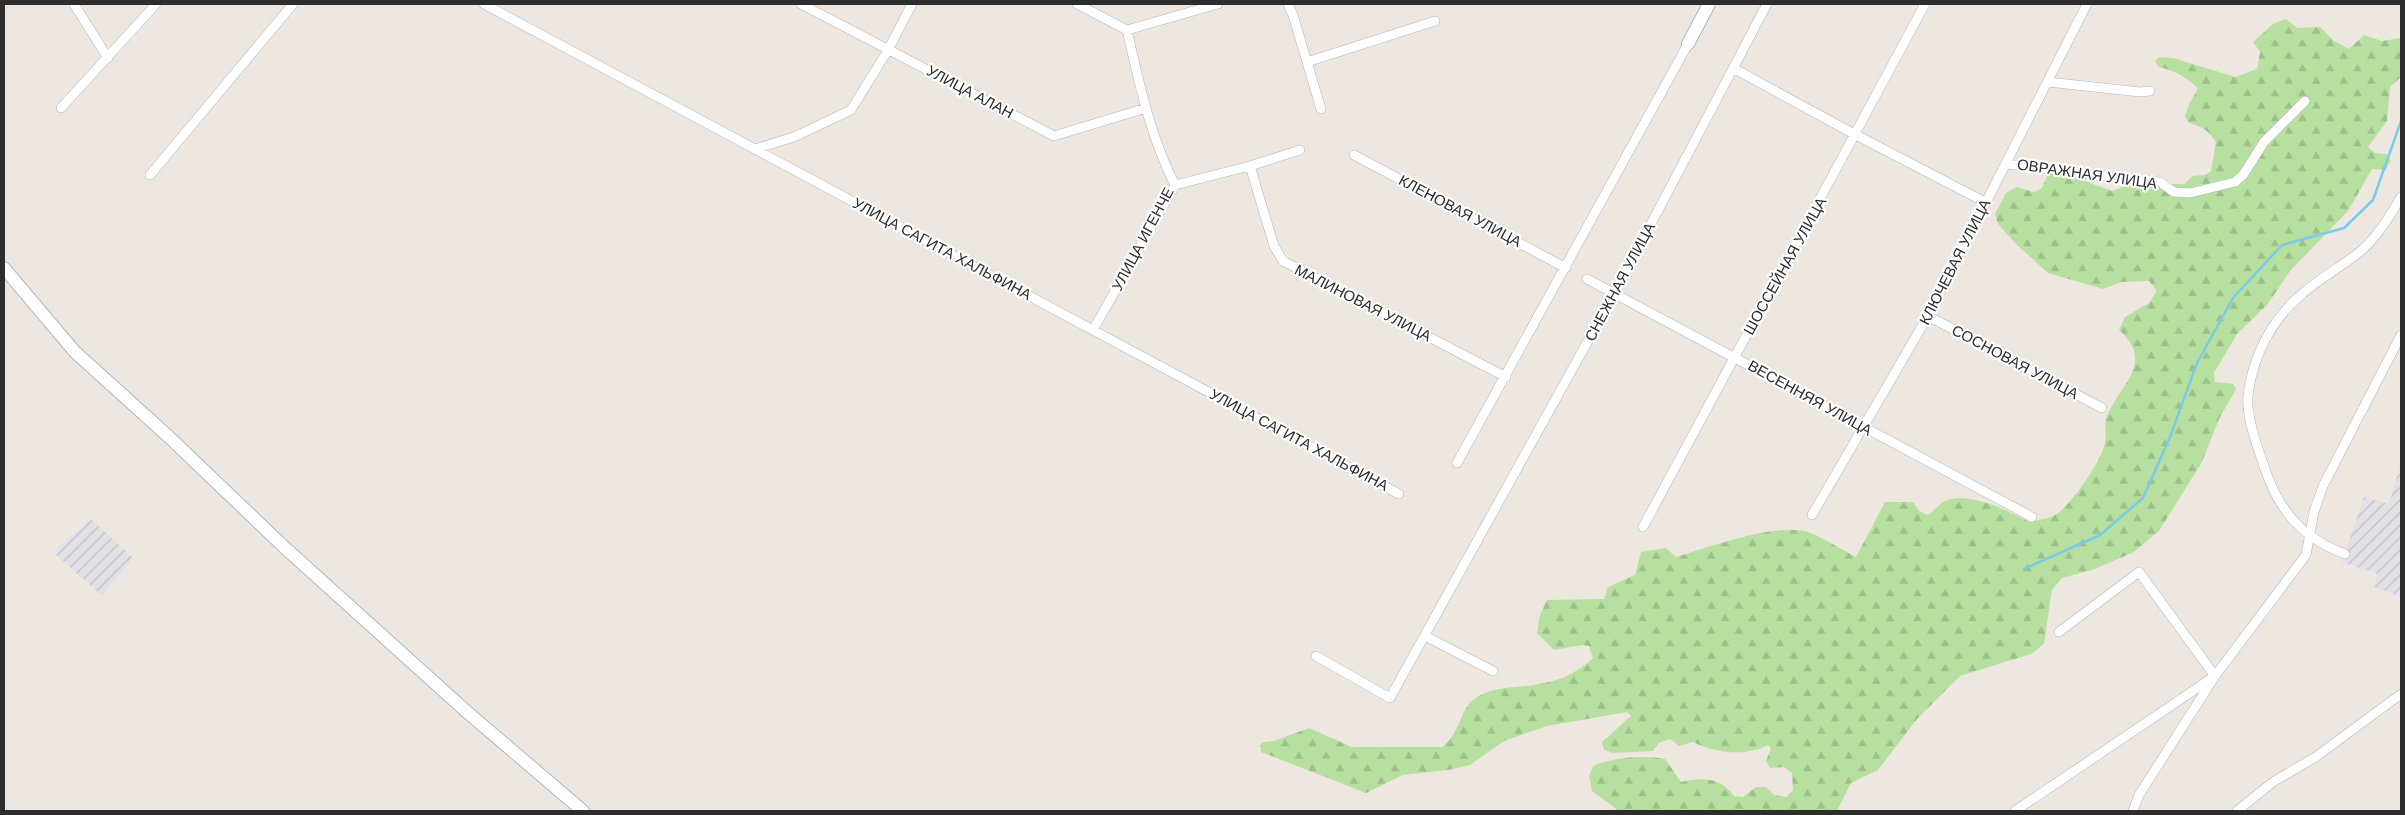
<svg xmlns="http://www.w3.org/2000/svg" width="2405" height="815" font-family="'DM Sans',sans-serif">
<defs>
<pattern id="industrial-furrows" width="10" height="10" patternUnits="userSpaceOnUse" patternTransform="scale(1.25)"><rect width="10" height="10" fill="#e2e0e6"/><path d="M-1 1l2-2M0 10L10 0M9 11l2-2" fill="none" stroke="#c2c0c6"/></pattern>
<pattern id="forest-firs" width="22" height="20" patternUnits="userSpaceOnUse" patternTransform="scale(1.25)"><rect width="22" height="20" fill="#b7e0a0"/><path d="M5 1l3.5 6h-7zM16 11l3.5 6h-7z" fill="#9ec08a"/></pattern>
</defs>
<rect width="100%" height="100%" fill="#ede7e0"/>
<!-- industrial -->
<path fill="url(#industrial-furrows)" d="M 2401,462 L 2401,597 L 2374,587 L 2378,574 L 2342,562 L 2364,497 L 2389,504 Z
M 91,519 L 133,558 L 102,596 L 53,552 Z"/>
<!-- forest -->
<path fill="url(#forest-firs)" d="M 2286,19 L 2297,28 L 2320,27 L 2334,41 L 2349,49 L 2364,35 L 2382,41 L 2401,38 L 2401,77 L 2390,87 L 2387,121 L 2368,147 L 2375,153 L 2387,154 L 2391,161 L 2385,170 L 2372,169 L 2348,211 L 2290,271 L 2267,305 L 2237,334 L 2214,373 L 2215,382 L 2233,384 L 2236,389 L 2219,419 L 2202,462 L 2159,531 L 2134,552 L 2095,569 L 2062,578 L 2052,590 L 2044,644 L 2031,654 L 1960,676 L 1917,719 L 1878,770 L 1851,783 L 1837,811 L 1619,811 L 1592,791 L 1589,777 L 1593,766 C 1614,757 1642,755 1665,759 L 1681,782 C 1702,777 1721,777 1734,796 L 1743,797 L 1756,787 L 1766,787 L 1774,795 L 1786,797 L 1793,790 L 1792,773 L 1784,767 L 1770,768 L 1766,761 L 1771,748 L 1768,745 C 1746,757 1714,753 1693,742 L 1679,746 L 1670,739 L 1659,743 L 1653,751 L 1613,753 L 1604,750 L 1602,742 L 1631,716 L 1627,712 L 1547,726 L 1504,741 L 1470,765 L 1448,770 L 1403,775 L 1366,793 L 1261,752 L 1260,746 L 1263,742 L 1274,741 L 1309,728 L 1352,747 L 1442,747 C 1460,734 1460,710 1473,700 C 1492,685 1517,689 1539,684 C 1559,681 1579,672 1593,658 L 1589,646 L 1582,645 L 1554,650 L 1537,633 L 1540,615 L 1547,600 L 1604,599 L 1608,587 L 1635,575 L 1641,552 L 1666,548 L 1676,557 C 1709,547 1776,522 1808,532 C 1824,538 1841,549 1856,557 L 1885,502 L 1913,502 L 1919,511 L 1928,515 C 1934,511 1941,502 1947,500 C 1973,493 2007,510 2029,522 C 2037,520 2049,519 2055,515 C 2070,507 2102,460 2105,443 C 2107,435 2104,424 2107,416 C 2120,384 2156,363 2119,330 L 2125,317 L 2149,303 L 2157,291 L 2149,281 L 2121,282 L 2103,289 L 2048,273 L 2017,245 L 1998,224 L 1995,214 L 2006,193 L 2017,187 L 2034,192 L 2042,188 L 2048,174 L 2066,174 L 2112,191 L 2130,184 L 2185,184 L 2192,176 L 2205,175 L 2211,171 L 2216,142 C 2209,131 2202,126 2189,123 L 2185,117 L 2189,104 L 2198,89 C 2187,77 2175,71 2159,67 L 2155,61 L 2159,57 L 2173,58 L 2235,77 L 2257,69 L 2260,52 L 2253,42 L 2273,24 Z"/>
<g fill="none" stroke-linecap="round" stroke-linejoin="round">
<!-- stream -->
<path stroke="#7acde9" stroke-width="2.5" d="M 2024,569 L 2100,535 L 2143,498 L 2170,437 L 2197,363 L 2233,298 L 2282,245 L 2344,228 L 2373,200 L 2401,121"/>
<defs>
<path id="street" d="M 74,4 L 108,58
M 484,4 L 1399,494
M 801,4 L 1054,136 L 1146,108
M 1077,4 L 1127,30 L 1218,4
M 1288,4 L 1293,15 L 1321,109
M 1127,30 C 1139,82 1150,136 1175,185
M 1307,62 L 1435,21
M 1733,68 L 1856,135 L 1985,202
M 2048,82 L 2140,92 L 2150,91
M 61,108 L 156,4
M 755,149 L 794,137 L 851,110 L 888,50 L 912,4
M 1354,155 L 1566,268
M 2007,164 L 2160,182 L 2174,192 L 2190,193 L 2235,182 L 2243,175 L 2264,142 L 2305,101
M 1250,166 L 1274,246 L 1283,261 L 1506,377
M 150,175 L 293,4
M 1175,185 L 1250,166 L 1300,150
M 1587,279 L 2032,517
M 1928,316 L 2102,408
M 1093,330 L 1175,185
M 1457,463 L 1688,44
M 1812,515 L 1928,316 L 2087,4
M 1643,527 L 1925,4
M 2345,554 C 2302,538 2278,510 2264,466 C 2257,446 2246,416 2248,396 C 2252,357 2272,319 2302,294 C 2319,279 2339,268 2357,254 C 2376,240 2389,217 2401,197
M 1425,636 L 1493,671
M 1316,656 L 1390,698 L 1614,294 L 1767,4
M 2015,811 L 2215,676 L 2139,572 L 2059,632
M 2133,811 L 2139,795 L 2215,676 L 2306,555 L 2314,512 L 2323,486 L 2401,335
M 2237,811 L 2273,782 L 2317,756 L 2401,694"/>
<path id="secondary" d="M 1688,44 L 1709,4
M 4,268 L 75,352 L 169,437 L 283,546 L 467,712 L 583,811"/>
</defs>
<!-- street casing -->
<use href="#street" stroke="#b3b6bf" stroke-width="10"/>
<!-- secondary casing -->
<use href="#secondary" stroke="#b3b6bf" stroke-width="14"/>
<!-- street -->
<use href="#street" stroke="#fff" stroke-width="9"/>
<!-- secondary -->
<use href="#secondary" stroke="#fff" stroke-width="12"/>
</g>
<g text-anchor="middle" stroke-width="4.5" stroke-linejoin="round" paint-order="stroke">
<!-- street labels -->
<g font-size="15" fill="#2d2d2d" stroke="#fff">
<text transform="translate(970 92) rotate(28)" y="5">УЛИЦА АЛАН</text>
<text transform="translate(2087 174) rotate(8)" y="5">ОВРАЖНАЯ УЛИЦА</text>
<text transform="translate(1460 211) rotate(28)" y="5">КЛЕНОВАЯ УЛИЦА</text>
<text transform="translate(1143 239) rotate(-62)" y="5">УЛИЦА ИГЕНЧЕ</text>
<text transform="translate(942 249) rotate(28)" y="5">УЛИЦА САГИТА ХАЛЬФИНА</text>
<text transform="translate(1955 262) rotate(-63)" y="5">КЛЮЧЕВАЯ УЛИЦА</text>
<text transform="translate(1785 266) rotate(-61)" y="5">ШОССЕЙНАЯ УЛИЦА</text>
<text transform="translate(1620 282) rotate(-62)" y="5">СНЕЖНАЯ УЛИЦА</text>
<text transform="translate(1363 303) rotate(27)" y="5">МАЛИНОВАЯ УЛИЦА</text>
<text transform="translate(2015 362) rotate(28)" y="5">СОСНОВАЯ УЛИЦА</text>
<text transform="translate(1810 398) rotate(29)" y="5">ВЕСЕННЯЯ УЛИЦА</text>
<text transform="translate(1299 440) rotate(28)" y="5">УЛИЦА САГИТА ХАЛЬФИНА</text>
</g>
</g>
<!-- border -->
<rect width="2405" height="815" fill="none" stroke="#2d2d2d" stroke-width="10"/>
</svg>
